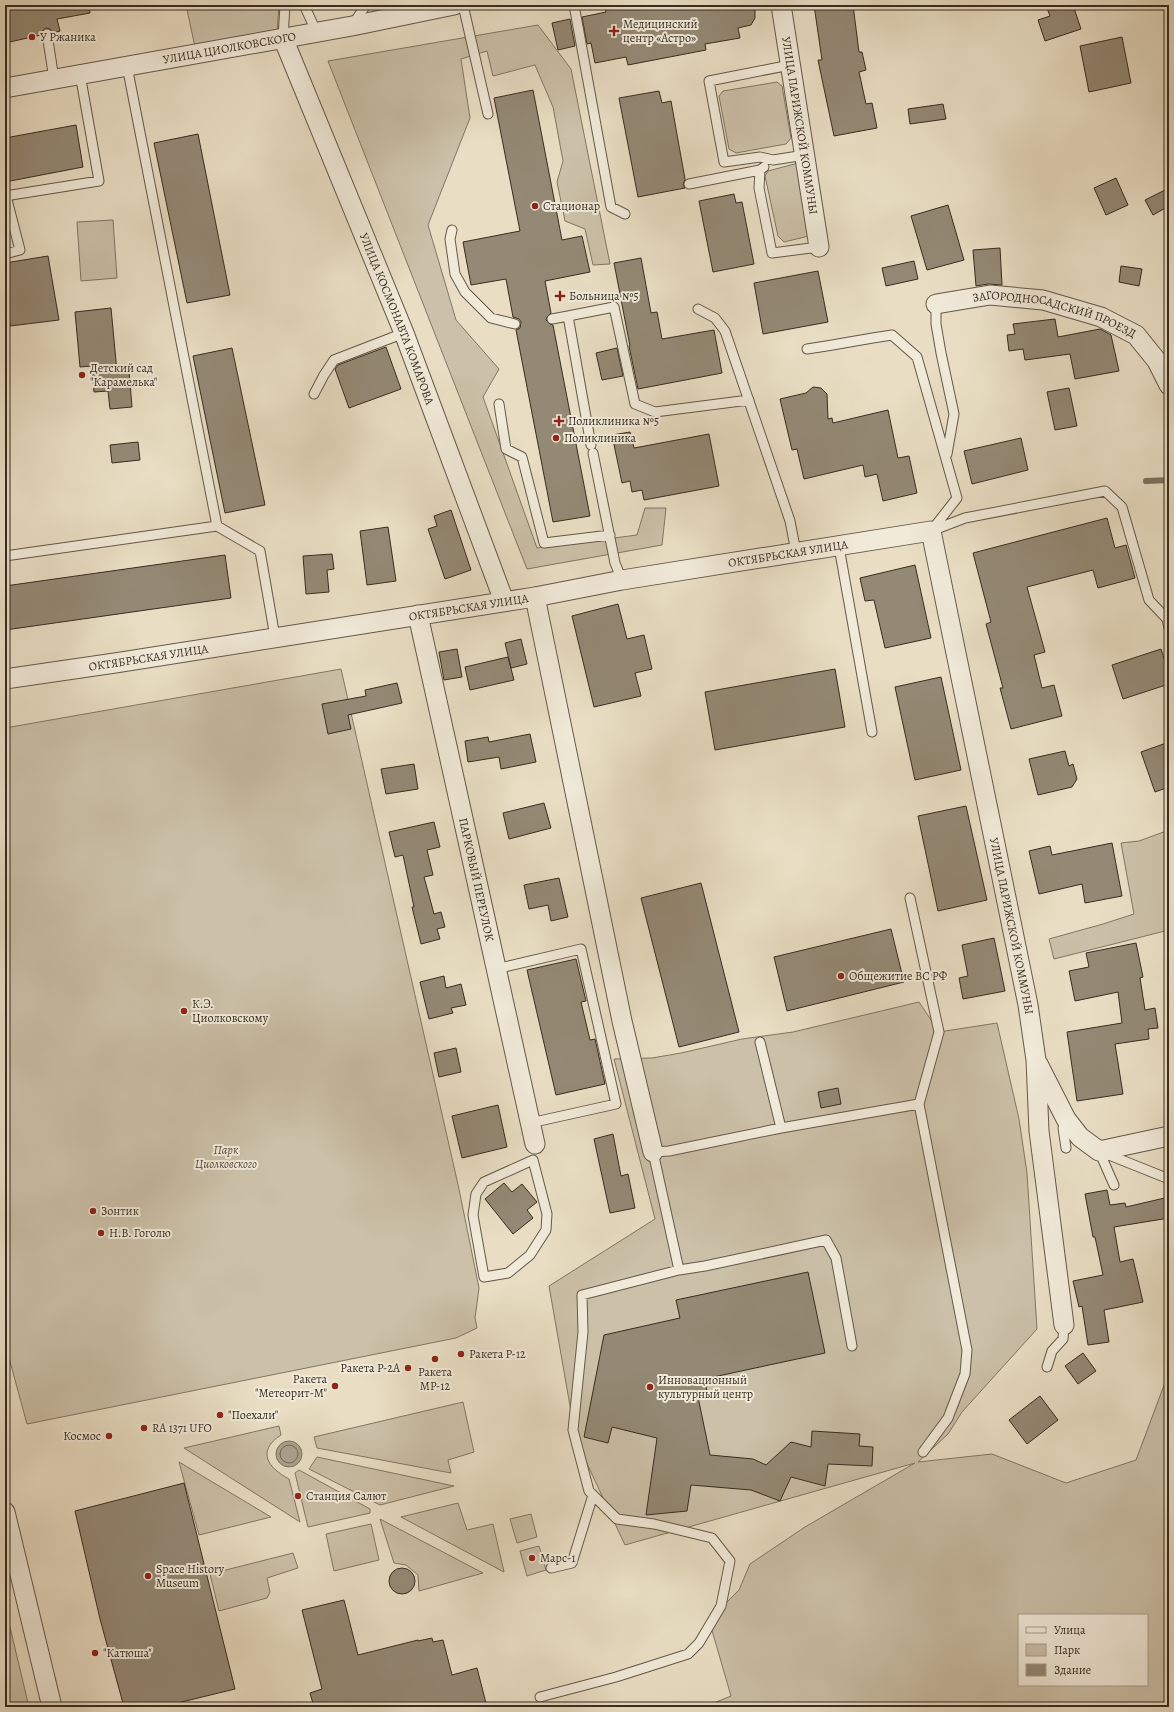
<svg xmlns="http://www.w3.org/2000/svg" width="1174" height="1712" font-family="Alegreya,serif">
<rect width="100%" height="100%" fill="#e9dec4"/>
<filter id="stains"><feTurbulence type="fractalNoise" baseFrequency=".005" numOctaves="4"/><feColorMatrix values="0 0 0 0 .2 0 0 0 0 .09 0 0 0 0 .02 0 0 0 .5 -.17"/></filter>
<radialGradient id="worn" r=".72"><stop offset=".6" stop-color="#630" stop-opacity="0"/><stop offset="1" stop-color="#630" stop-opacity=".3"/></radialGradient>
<!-- green -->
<path fill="#cbc0a8" stroke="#817664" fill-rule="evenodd" d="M 186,5 L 279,5 L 277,33 L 195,47 Z
M 538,25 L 571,69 L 610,264 L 593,265 L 585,229 L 565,221 L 557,182 L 563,161 L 553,107 L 535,65 L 493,76 L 487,51 L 461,59 L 470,118 L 428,225 L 456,320 L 499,369 L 483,397 L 537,548 L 637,535 L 645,508 L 666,508 L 662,545 L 527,569 L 328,61 Z
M 777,82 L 782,86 L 791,138 L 786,144 L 736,153 L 729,149 L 719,96 L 723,91 Z
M 798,163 L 809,236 L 784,242 L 778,236 L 765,176 L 768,171 Z
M 113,220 L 117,278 L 81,281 L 77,222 Z
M 341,669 L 459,1189 L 479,1288 L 475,1318 L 477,1328 L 456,1338 L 27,1424 L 5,1343 L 5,728 Z
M 1169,830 L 1169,930 L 1054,959 L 1049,939 L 1103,924 L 1134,914 L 1121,843 L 1139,841 Z
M 919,1002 L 939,1032 L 997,1023 L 1019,1119 L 1027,1173 L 1037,1329 L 962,1412 L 948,1434 L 918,1462 L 992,1454 L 1066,1483 L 1136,1460 L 1169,1372 L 1169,1707 L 704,1707 L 731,1696 L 709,1620 L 739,1590 L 750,1564 L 805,1527 L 915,1463 L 625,1545 L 576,1440 L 549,1286 L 655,1219 L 614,1059 L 652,1058 L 681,1053 L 742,1039 L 793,1032 ZM 1019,1615 L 1147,1615 L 1147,1685 L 1019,1685 Z
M 463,1402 L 474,1452 L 448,1460 L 451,1473 L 317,1448 L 314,1437 Z
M 279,1426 L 281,1435 C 256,1451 268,1468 289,1479 L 300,1522 L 184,1448 Z
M 317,1457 L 454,1486 L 380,1505 L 309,1469 Z
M 179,1462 L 271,1517 L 199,1535 Z
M 299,1470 L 370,1509 L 370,1513 L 308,1527 L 295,1473 Z
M 458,1503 L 467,1530 L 493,1524 L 504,1572 L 401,1517 Z
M 531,1514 L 537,1537 L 517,1543 L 510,1519 Z
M 380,1519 L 483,1573 L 419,1591 L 418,1575 L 406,1565 L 394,1563 Z
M 371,1524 L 379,1560 L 334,1571 L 326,1534 Z
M 539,1546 L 546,1570 L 527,1576 L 520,1551 Z
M 293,1553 L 298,1568 L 267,1578 L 270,1592 L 267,1598 L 219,1611 L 210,1574 Z
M 5,1606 L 29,1707 L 5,1707 Z"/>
<!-- water -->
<path fill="#aca18c" stroke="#7d7261" d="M276 1454a13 13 0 1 1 26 0a13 13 0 1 1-26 0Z"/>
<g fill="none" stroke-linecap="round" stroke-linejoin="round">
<!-- shore -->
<path stroke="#726656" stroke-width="1" d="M280 1454a9 9 0 1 1 18 0a9 9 0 1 1-18 0Z"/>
<!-- stream -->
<path stroke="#7d7261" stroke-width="6" d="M 1146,481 L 1169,480"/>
</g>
<!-- building -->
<path fill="#948975" stroke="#372c20" d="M 5,5 L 89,5 L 90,13 L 57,19 L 60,31 L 53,33 L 50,29 L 46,28 L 42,31 L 41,35 L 5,43 Z
M 621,5 L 755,5 L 755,18 L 751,25 L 738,28 L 740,38 L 705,44 L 706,50 L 628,65 L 626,57 L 595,63 L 591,43 L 587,44 L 582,17 L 606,12 L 605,8 Z
M 814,5 L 853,5 L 859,52 L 862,52 L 866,70 L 859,72 L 866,104 L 872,103 L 877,128 L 834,136 L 818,60 L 822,60 Z
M 1056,5 L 1073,5 L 1081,29 L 1045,41 L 1038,20 L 1050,16 L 1047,8 Z
M 570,19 L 575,46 L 558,50 L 552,23 Z
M 1122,37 L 1131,83 L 1089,92 L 1080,46 Z
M 533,90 L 562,240 L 582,236 L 590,272 L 545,281 L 551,313 L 547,317 L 546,320 L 550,324 L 553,325 L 590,516 L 553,522 L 516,330 L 520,328 L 521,322 L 519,319 L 513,317 L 506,279 L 471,285 L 463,242 L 520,231 L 494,98 Z
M 659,91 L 662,103 L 671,101 L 685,179 L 683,185 L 685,188 L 638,197 L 619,98 Z
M 943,104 L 946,119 L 910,124 L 908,109 Z
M 76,125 L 83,167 L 5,182 L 5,138 Z
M 198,134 L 230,295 L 187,303 L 154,143 Z
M 1116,178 L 1128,205 L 1106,215 L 1094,188 Z
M 1169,188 L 1169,206 L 1153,215 L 1145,200 Z
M 734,194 L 736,203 L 742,202 L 754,264 L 713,272 L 699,201 Z
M 948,205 L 964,260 L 927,270 L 911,216 Z
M 1000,248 L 1002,285 L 988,284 L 976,286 L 973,250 Z
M 48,256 L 59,320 L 10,326 L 7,299 L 5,299 L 5,263 Z
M 641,258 L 651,313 L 657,312 L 662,339 L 714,330 L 722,373 L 638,389 L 629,346 L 630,346 L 614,263 Z
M 914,261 L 918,279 L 886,286 L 882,268 Z
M 1121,266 L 1142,269 L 1139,286 L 1119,282 Z
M 818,271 L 828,322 L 763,334 L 754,283 Z
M 111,308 L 117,372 L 129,371 L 132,407 L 110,409 L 108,391 L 94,392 L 92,366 L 80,367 L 75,312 Z
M 1055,319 L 1058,337 L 1100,329 L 1111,335 L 1119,371 L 1075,379 L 1070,354 L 1025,360 L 1023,349 L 1009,351 L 1007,335 L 1015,334 L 1013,324 Z
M 386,347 L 401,389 L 349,408 L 335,369 L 338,365 Z
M 232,348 L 265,505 L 225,513 L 193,356 Z
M 617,348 L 623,376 L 602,380 L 596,353 Z
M 813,387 L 821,388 L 827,394 L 828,419 L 832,418 L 833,423 L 888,410 L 898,458 L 909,456 L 917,493 L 883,501 L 877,474 L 865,477 L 863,465 L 804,479 L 797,449 L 792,450 L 780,399 L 806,393 Z
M 1069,388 L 1077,426 L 1055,430 L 1047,392 Z
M 630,432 L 634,448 L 709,434 L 719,486 L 644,500 L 642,490 L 632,492 L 630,481 L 622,483 L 612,435 Z
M 1021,438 L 1028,470 L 972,484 L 964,451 Z
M 138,442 L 140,460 L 112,463 L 110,445 Z
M 451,510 L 471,570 L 445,579 L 428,529 L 437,526 L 434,516 Z
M 1107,518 L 1115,548 L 1126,545 L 1135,578 L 1098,588 L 1093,570 L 1027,587 L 1045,652 L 1034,655 L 1042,688 L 1054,685 L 1062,716 L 1011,729 L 1000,688 L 1003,688 L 986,624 L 991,622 L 973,553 Z
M 388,527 L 396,581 L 367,585 L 360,531 Z
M 332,554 L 334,569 L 327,570 L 329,592 L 306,594 L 303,556 Z
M 225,555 L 231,598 L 5,630 L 5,586 Z
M 915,565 L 931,638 L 885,648 L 874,600 L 865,601 L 860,578 Z
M 618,604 L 627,639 L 644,635 L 652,669 L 635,673 L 641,696 L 594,707 L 572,616 Z
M 521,639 L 527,664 L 511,668 L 505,643 Z
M 457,649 L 462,677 L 444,680 L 439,652 Z
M 1161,649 L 1169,674 L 1169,684 L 1123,699 L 1112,665 Z
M 508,657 L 514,680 L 470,690 L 465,667 Z
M 835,669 L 845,727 L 715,750 L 705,692 Z
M 941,677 L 961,770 L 915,780 L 895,687 Z
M 397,683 L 402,703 L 348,715 L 351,729 L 328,734 L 322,704 L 366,696 L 365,690 Z
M 530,734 L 536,762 L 501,769 L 499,757 L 468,762 L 465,741 L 488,737 L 489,742 Z
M 1169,742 L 1169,787 L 1155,792 L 1141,752 Z
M 1065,751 L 1069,766 L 1073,764 L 1077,779 L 1072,787 L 1038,795 L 1029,759 Z
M 414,764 L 418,789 L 386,794 L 381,769 Z
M 544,803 L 551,828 L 509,839 L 503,813 Z
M 966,806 L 987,900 L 938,911 L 918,816 Z
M 434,822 L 440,847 L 427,850 L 433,875 L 424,877 L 434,914 L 441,912 L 445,927 L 437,929 L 440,939 L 421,944 L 412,907 L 414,907 L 403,855 L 395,857 L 389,832 Z
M 1112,843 L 1122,896 L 1085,903 L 1082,884 L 1039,894 L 1029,851 L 1050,846 L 1052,855 Z
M 559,878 L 568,917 L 551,921 L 548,905 L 529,909 L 524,885 Z
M 701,883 L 739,1032 L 679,1047 L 641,898 Z
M 891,929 L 904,982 L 787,1011 L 774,957 Z
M 994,938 L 1005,991 L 963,999 L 959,978 L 968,976 L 962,945 Z
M 1136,943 L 1143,977 L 1140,978 L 1145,1010 L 1155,1008 L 1158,1028 L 1148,1029 L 1149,1039 L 1115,1044 L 1123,1094 L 1077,1101 L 1067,1032 L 1122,1023 L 1118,992 L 1075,1001 L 1069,971 L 1089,967 L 1086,953 Z
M 576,959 L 586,1001 L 581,1002 L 590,1040 L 595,1039 L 605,1084 L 556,1095 L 527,970 Z
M 444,976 L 446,988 L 461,984 L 466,1005 L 451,1008 L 453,1013 L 429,1019 L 420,982 Z
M 456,1048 L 461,1072 L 439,1077 L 434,1053 Z
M 838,1088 L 841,1104 L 821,1108 L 818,1092 Z
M 498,1105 L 507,1147 L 462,1158 L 452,1116 Z
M 613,1134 L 621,1176 L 628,1174 L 635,1208 L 610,1213 L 594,1139 Z
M 504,1183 L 512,1192 L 522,1184 L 537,1202 L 527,1210 L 533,1218 L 513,1234 L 485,1199 Z
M 1107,1190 L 1110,1205 L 1125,1203 L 1126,1207 L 1169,1197 L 1169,1218 L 1114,1227 L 1120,1262 L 1133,1259 L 1143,1302 L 1104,1310 L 1109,1342 L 1088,1345 L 1082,1306 L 1079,1307 L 1073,1281 L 1103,1275 L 1095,1237 L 1093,1237 L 1085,1194 Z
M 808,1272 L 825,1353 L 704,1379 L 708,1395 L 698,1397 L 710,1455 L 753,1459 L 766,1465 L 791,1442 L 811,1447 L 812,1431 L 860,1434 L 859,1446 L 873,1447 L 872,1466 L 828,1464 L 825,1486 L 791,1477 L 780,1501 L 751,1490 L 691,1485 L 687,1511 L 646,1515 L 657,1438 L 612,1427 L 608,1443 L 584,1437 L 604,1335 L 680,1318 L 676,1300 Z
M 1083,1353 L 1096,1371 L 1078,1384 L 1065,1366 Z
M 1040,1396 L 1058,1420 L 1027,1444 L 1009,1420 Z
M 184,1483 L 235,1689 L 161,1707 L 124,1707 L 100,1619 L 75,1511 Z
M389 1581a13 13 0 1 1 26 0a13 13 0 1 1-26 0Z
M 344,1600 L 358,1655 L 418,1640 L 418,1641 L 432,1638 L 433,1642 L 443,1640 L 452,1675 L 477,1668 L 487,1707 L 314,1707 L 310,1693 L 322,1689 L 302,1610 Z"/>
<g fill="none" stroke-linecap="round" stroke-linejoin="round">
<defs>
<path id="lane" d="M 304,5 L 317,33
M 463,5 L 488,114
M 574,5 L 611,207 L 625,214
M 353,24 L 366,5
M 47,34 L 54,79
M 283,38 L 285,5
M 790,65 L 709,81 L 724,162 L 760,157 L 773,160 L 805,155
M 127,66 L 217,526 L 260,551 L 275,637
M 760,170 L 759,188 L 772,253 L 819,247
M 689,184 L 760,170 L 764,167
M 5,196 L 99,181 L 80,74
M 452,230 L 450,239 L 455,274 L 465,292 L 491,318 L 515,324
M 5,254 L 20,250 L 6,196
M 936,304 L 936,324 L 941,353 L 954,414 L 947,454
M 698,309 L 715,318 L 725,331 L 790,521 L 796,552
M 568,316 L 614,307 L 635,404 L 655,412 L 749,400
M 552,319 L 568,316 L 591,445
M 807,349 C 836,345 863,339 892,335 L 917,357 L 957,498 L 932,530
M 314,394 L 324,375 L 334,360 L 404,333
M 499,404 L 506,449 L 522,457 L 544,543 L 610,535
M 593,453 L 615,563 L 622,580
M 931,531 L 965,518 L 1105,491 L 1122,507 L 1149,600 L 1167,619 L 1169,628
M 839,547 L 872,732
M 5,556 L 217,526
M 496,969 L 581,949 L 616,1104 L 530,1123
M 919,1104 L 967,1350 L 965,1374 L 948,1418 L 923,1452
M 1066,1121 L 1063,1128 L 1066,1148
M 781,1128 L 919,1104 L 939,1032 L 910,898
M 533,1160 L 547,1214 L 546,1230 L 530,1255 L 508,1273 L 484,1277 L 473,1215 L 476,1194 L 484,1182 Z
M 1114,1185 L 1099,1151 L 1169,1179
M 679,1270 L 653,1152 L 669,1151 L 781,1128 L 760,1042
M 1047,1367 L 1052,1351 L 1063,1339 L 1064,1325
M 551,1568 L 572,1563 L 593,1495
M 540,1697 L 616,1677 L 688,1654 L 699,1643 L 721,1606 L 730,1561 L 712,1538 L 654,1524 L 617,1519 L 589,1491 L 573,1430 L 583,1332 L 582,1295 L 679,1270 L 705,1266 L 826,1240 L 836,1258 L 852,1346"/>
<g id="street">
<path id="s1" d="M 781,5 L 819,247"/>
<path id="s2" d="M 283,38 L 404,333 L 504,601"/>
<path id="s3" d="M 5,88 L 352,26 L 454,5"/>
<path id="s4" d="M 936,304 L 990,295 L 1043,300 L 1101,317 L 1136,335 L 1157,361 L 1169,385"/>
<path d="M 535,597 L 622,1021 L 653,1152"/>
<path id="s5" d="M 418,615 L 535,1144"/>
<path id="s6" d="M 5,679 L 115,663 L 535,597 L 622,580 L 931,531 L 1028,1005 L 1036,1060 L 1039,1131 L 1064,1325"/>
<path d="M 1038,1064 L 1066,1119 L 1080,1137 L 1099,1151 L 1169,1136"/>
<path d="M 5,1512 L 52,1707"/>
</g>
</defs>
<!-- lane casing -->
<use href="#lane" stroke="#645849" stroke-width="11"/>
<!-- street casing -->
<use href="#street" stroke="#645849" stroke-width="21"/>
<!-- lane -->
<use href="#lane" stroke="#f1ead9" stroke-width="9"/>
<!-- street -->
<use href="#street" stroke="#f1ead9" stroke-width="19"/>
</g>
<!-- markers -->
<g fill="#8f2418" stroke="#f1ead9" stroke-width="1.5">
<path d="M612 25h4v4h4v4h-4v4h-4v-4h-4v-4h4z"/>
<circle cx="32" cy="37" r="4"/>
<circle cx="535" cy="206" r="4"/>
<path d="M558 290h4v4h4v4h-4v4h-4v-4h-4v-4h4z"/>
<circle cx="82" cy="375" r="4"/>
<path d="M557 415h4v4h4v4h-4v4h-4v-4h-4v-4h4z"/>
<circle cx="556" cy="438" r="4"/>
<circle cx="841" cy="976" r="4"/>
<circle cx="184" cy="1011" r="4"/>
<circle cx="93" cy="1211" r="4"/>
<circle cx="101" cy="1233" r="4"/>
<circle cx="461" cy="1354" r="4"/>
<circle cx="435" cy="1359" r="4"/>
<circle cx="408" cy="1368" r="4"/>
<circle cx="335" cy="1386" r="4"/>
<circle cx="650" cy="1387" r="4"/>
<circle cx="220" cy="1415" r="4"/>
<circle cx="144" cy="1428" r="4"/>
<circle cx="109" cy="1436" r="4"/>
<circle cx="298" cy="1496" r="4"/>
<circle cx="532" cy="1558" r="4"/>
<circle cx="148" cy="1576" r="4"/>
<circle cx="95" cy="1653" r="4"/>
</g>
<g text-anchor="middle" stroke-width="4" stroke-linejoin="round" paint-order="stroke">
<!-- poi labels -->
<g font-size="12" fill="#372c20" stroke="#f1ead9" text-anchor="start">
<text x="623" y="28">Медицинский<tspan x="623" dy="14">центр «Астро»</tspan></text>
<text x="40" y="41">У Ржаника</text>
<text x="543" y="210">Стационар</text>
<text x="569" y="300">Больница №5</text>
<text x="90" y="372">Детский сад<tspan x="90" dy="14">"Карамелька"</tspan></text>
<text x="568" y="425">Поликлиника №5</text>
<text x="564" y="442">Поликлиника</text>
<text x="849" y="980">Общежитие ВС РФ</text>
<text x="192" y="1008">К.Э.<tspan x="192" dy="14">Циолковскому</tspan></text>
<text x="101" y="1215">Зонтик</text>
<text x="109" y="1237">Н.В. Гоголю</text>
<text x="469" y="1358">Ракета Р-12</text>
<text x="400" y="1372" text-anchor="end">Ракета Р-2А</text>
<text x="435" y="1376" text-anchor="middle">Ракета<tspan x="435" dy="14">МР-12</tspan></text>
<text x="327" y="1383" text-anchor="end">Ракета<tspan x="327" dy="14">"Метеорит-М"</tspan></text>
<text x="658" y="1384">Инновационный<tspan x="658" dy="14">культурный центр</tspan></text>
<text x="228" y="1419">"Поехали"</text>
<text x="152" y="1432">RA 1371 UFO</text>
<text x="101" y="1440" text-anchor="end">Космос</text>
<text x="306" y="1500">Станция Салют</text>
<text x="540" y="1562">Марс-1</text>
<text x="156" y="1573">Space History<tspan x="156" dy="14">Museum</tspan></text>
<text x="103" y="1657">"Катюша"</text>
</g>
<!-- street labels -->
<g font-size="12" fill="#372c20" stroke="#f1ead9">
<text dy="4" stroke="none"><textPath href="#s3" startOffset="228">УЛИЦА ЦИОЛКОВСКОГО</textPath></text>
<text dy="4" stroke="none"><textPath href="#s1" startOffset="122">УЛИЦА ПАРИЖСКОЙ КОММУНЫ</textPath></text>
<text dy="4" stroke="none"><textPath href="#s2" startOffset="303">УЛИЦА КОСМОНАВТА КОМАРОВА</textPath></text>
<text dy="4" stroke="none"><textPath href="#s4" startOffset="122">ЗАГОРОДНОСАДСКИЙ ПРОЕЗД</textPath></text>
<text dy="4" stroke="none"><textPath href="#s6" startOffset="793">ОКТЯБРЬСКАЯ УЛИЦА</textPath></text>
<text dy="4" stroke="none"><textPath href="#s6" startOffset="469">ОКТЯБРЬСКАЯ УЛИЦА</textPath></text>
<text dy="4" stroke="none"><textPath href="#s6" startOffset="145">ОКТЯБРЬСКАЯ УЛИЦА</textPath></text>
<text dy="4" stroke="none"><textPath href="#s5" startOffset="271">ПАРКОВЫЙ ПЕРЕУЛОК</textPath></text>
<text dy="4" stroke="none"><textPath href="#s6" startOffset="1341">УЛИЦА ПАРИЖСКОЙ КОММУНЫ</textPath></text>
</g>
<!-- park labels -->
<g font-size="12" font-style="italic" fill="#554a3b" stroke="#f1ead9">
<text x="226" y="1154">Парк<tspan x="226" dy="14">Циолковского</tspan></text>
</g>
</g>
<!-- margin -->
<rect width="1174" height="1712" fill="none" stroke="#e9dec4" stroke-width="20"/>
<rect x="6" y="6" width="1162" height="1700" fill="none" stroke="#372c20" stroke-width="2"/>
<rect x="10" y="10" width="1154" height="1692" fill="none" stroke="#372c20"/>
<!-- legend -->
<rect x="1018" y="1614" width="130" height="72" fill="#f1ead9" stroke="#a79e8f"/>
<rect x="1026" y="1627" width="20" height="6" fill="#f1ead9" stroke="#a79e8f"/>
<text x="1054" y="1634" font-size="12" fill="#372c20">Улица</text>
<rect x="1026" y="1644" width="20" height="12" fill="#cbc0a8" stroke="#a79e8f"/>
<text x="1054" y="1654" font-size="12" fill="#372c20">Парк</text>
<rect x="1026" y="1664" width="20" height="12" fill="#948975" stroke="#a79e8f"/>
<text x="1054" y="1674" font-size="12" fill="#372c20">Здание</text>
<rect width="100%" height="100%" filter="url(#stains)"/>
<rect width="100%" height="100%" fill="url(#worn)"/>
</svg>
